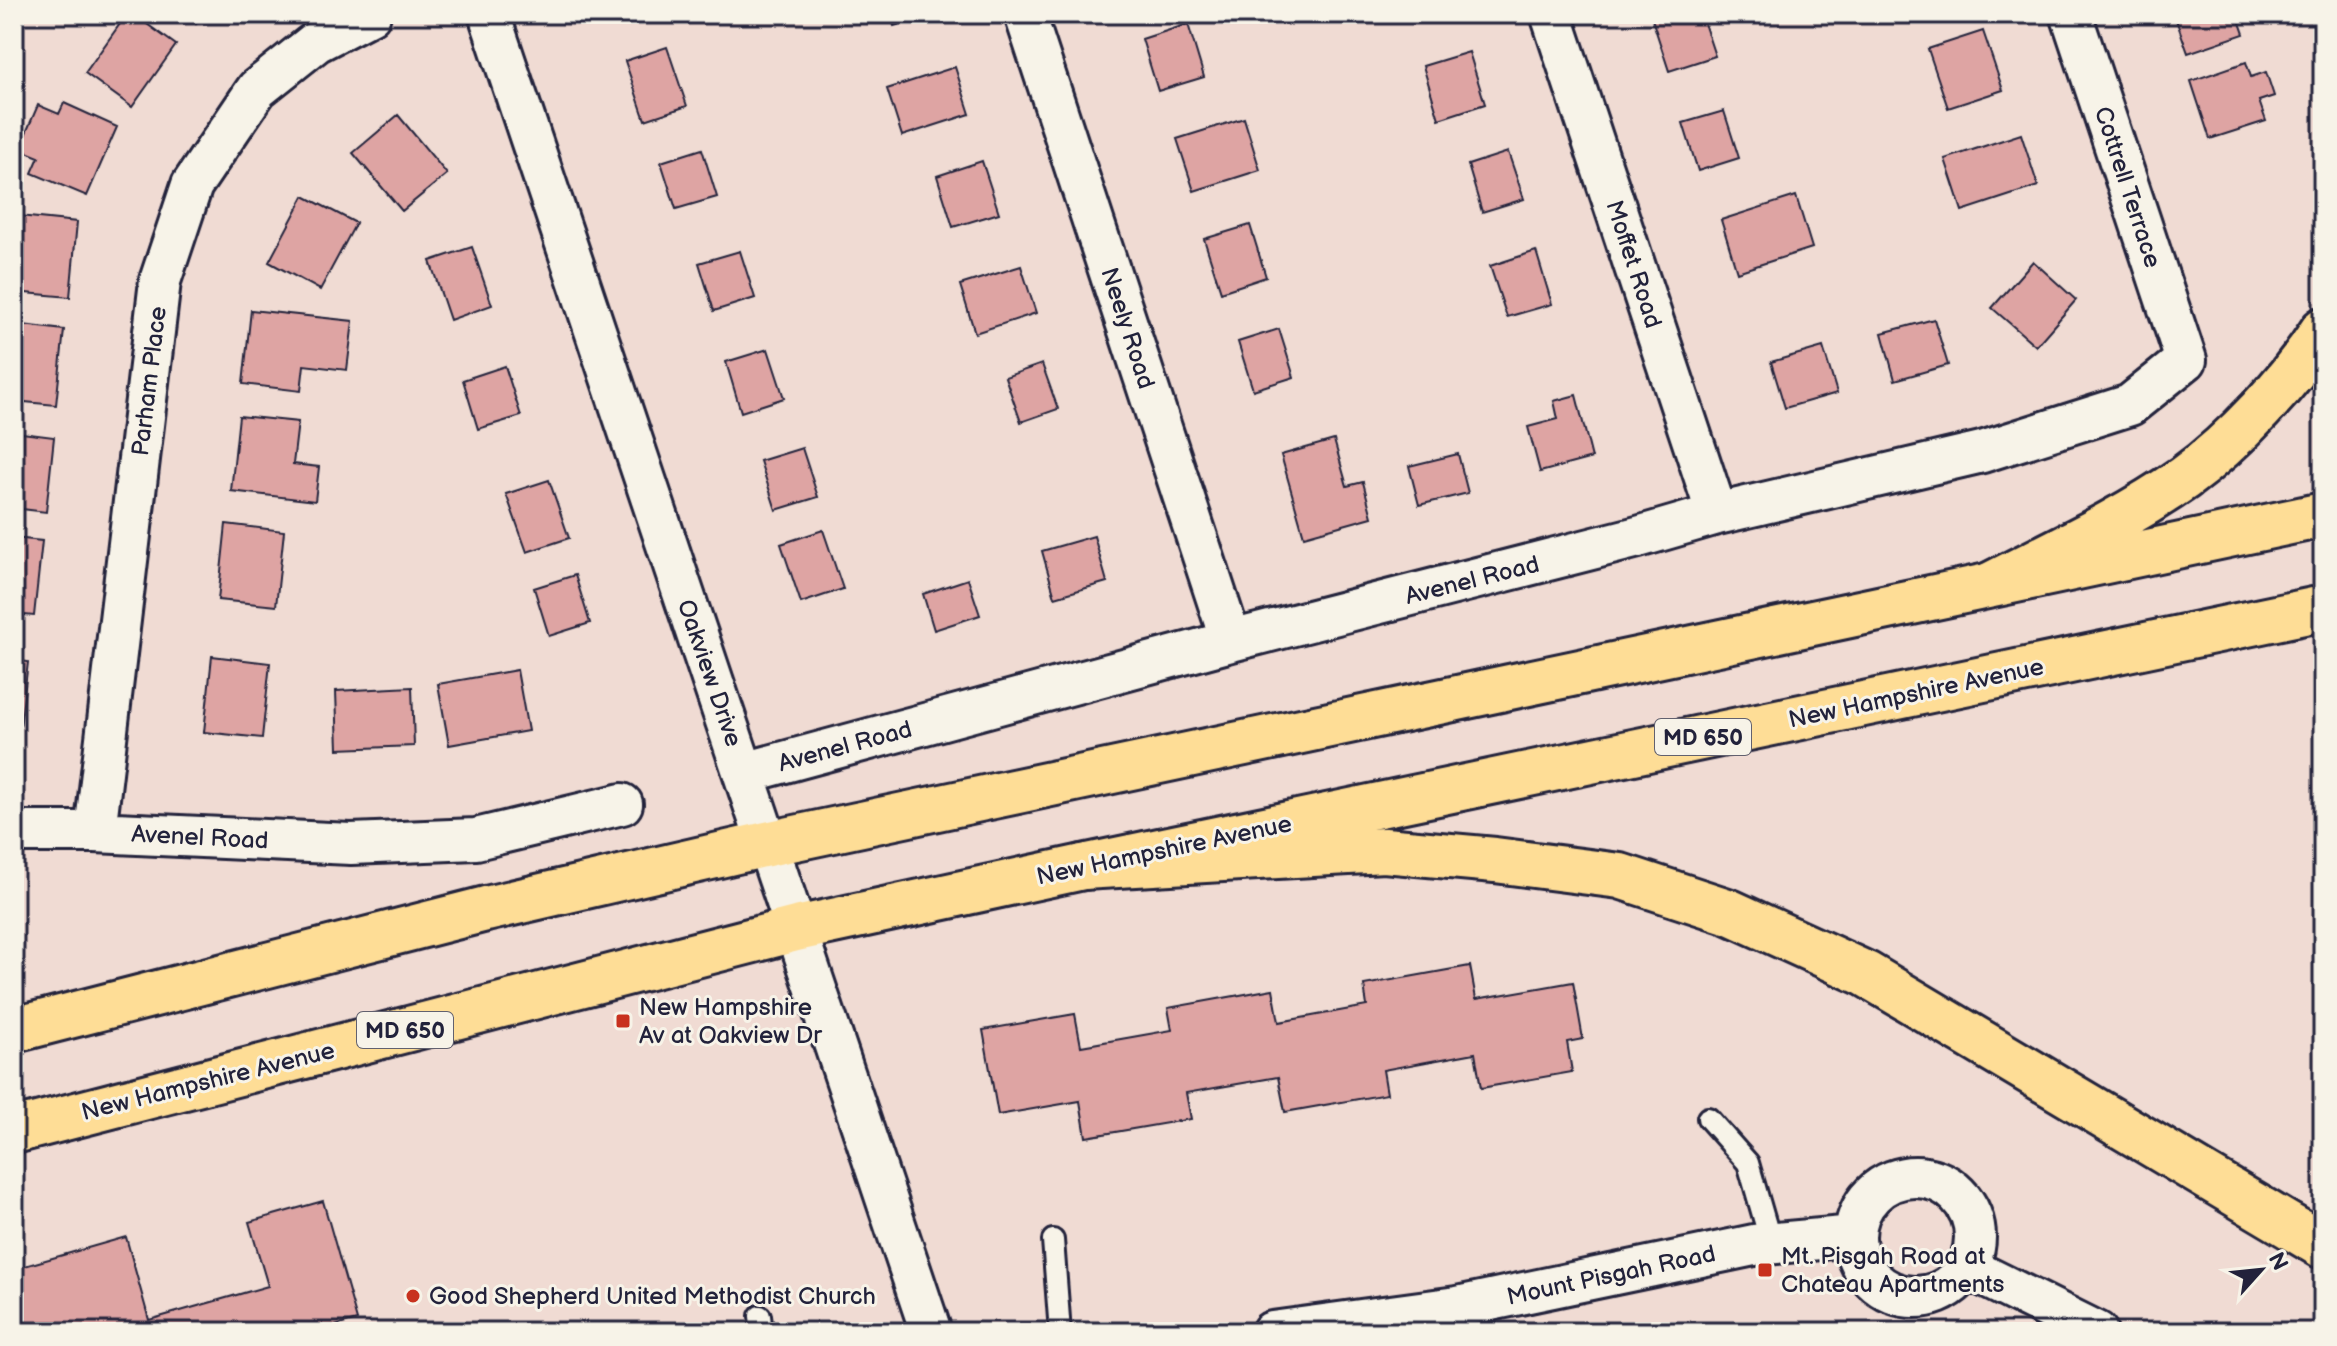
<svg xmlns="http://www.w3.org/2000/svg" width="2337" height="1346" font-family="'Balsamiq Sans',sans-serif">
<rect width="100%" height="100%" fill="#f0dbd3"/>
<filter id="ink" filterUnits="userSpaceOnUse"><feTurbulence type="fractalNoise" baseFrequency=".0125" numOctaves="2"/><feDisplacementMap in="SourceGraphic" scale="16" xChannelSelector="R" yChannelSelector="G"/><feConvolveMatrix kernelMatrix="1 2 1 2 8 2 1 2 1" color-interpolation-filters="sRGB"/></filter>
<g filter="url(#ink)">
<!-- building -->
<path fill="#dea4a3" stroke="#22223b" stroke-width="2" d="M 127,14 L 133,14 L 176,45 L 132,107 L 85,73 Z
M 188,14 L 207,14 L 196,24 Z
M 890,14 L 933,14 L 894,26 Z
M 1667,14 L 1701,14 L 1715,56 L 1669,71 L 1652,19 Z
M 2174,14 L 2237,14 L 2244,34 L 2188,53 Z
M 1188,24 L 1204,77 L 1158,91 L 1142,39 Z
M 1983,31 L 2003,90 L 1948,108 L 1928,49 Z
M 667,47 L 687,106 L 645,120 L 625,61 Z
M 1469,52 L 1485,104 L 1439,119 L 1423,66 Z
M 2246,62 L 2251,77 L 2266,72 L 2274,96 L 2259,101 L 2266,121 L 2210,139 L 2191,81 Z
M 955,67 L 970,114 L 902,136 L 887,89 Z
M 64,103 L 117,127 L 87,196 L 32,173 L 39,157 L 19,149 L 38,105 L 59,114 Z
M 1724,111 L 1739,158 L 1698,171 L 1683,123 Z
M 398,115 L 447,174 L 402,211 L 353,153 Z
M 1244,118 L 1260,170 L 1194,191 L 1177,139 Z
M 2021,134 L 2038,186 L 1962,211 L 1945,159 Z
M 702,149 L 717,197 L 676,209 L 661,162 Z
M 1508,152 L 1524,199 L 1482,212 L 1468,165 Z
M 982,161 L 999,213 L 953,227 L 937,176 Z
M 304,196 L 356,223 L 320,290 L 269,262 Z
M 1796,196 L 1812,248 L 1737,272 L 1721,220 Z
M 19,216 L 77,222 L 70,297 L 14,292 L 14,266 Z
M 1250,225 L 1266,277 L 1221,292 L 1204,239 Z
M 472,247 L 492,305 L 450,320 L 430,261 Z
M 740,251 L 755,298 L 714,311 L 699,263 Z
M 1536,251 L 1552,304 L 1507,317 L 1490,266 Z
M 2033,261 L 2076,300 L 2036,346 L 1992,308 Z
M 1021,266 L 1036,313 L 975,333 L 960,285 Z
M 251,310 L 353,321 L 347,370 L 304,365 L 301,391 L 243,384 Z
M 1934,319 L 1948,365 L 1895,380 L 1882,333 Z
M 14,324 L 64,330 L 56,405 L 14,401 Z
M 1279,329 L 1294,377 L 1253,390 L 1238,342 Z
M 1823,347 L 1837,393 L 1785,408 L 1771,362 Z
M 768,349 L 784,398 L 741,412 L 726,362 Z
M 1042,364 L 1058,409 L 1021,422 L 1005,377 Z
M 505,366 L 521,416 L 478,429 L 463,380 Z
M 1576,395 L 1592,458 L 1540,472 L 1528,427 L 1558,419 L 1554,401 Z
M 239,416 L 298,422 L 293,464 L 319,467 L 315,501 L 231,491 Z
M 14,432 L 54,437 L 46,512 L 14,508 Z
M 1334,440 L 1347,486 L 1363,482 L 1372,517 L 1304,536 L 1281,455 Z
M 802,448 L 818,497 L 776,510 L 760,461 Z
M 1458,454 L 1468,493 L 1419,505 L 1409,466 Z
M 549,480 L 569,538 L 527,552 L 506,494 Z
M 226,524 L 284,531 L 276,606 L 218,600 Z
M 823,530 L 843,589 L 801,603 L 781,544 Z
M 1094,536 L 1107,582 L 1055,597 L 1042,551 Z
M 14,538 L 42,541 L 34,616 L 14,614 Z
M 575,575 L 590,623 L 549,636 L 534,588 Z
M 968,579 L 980,615 L 934,630 L 923,594 Z
M 212,656 L 270,663 L 262,738 L 204,732 Z
M 14,660 L 28,662 L 19,737 L 14,736 Z
M 517,670 L 528,731 L 449,745 L 438,684 Z
M 412,687 L 414,746 L 338,749 L 336,691 Z
M 1470,966 L 1476,999 L 1573,982 L 1583,1039 L 1567,1042 L 1572,1072 L 1481,1088 L 1475,1053 L 1383,1070 L 1387,1094 L 1285,1112 L 1278,1077 L 1186,1093 L 1191,1119 L 1086,1137 L 1080,1101 L 998,1115 L 983,1030 L 1075,1014 L 1081,1046 L 1172,1030 L 1168,1008 L 1273,989 L 1279,1022 L 1367,1006 L 1364,985 Z
M 323,1201 L 357,1320 L 313,1332 L 14,1332 L 14,1269 L 126,1237 L 149,1320 L 268,1286 L 249,1222 Z"/>
<g fill="none" stroke-linecap="round" stroke-linejoin="round">
<defs>
<path id="service" d="M 1708,1118 L 1748,1163 L 1771,1243
M 1053,1240 L 1060,1332
M 760,1316 L 762,1332"/>
<path id="minor" d="M 489,14 L 931,1332
M 1025,14 L 1231,641
M 1551,14 L 1717,514
M 744,773 L 1231,641 L 1638,537 L 1717,514 L 1982,452 L 2130,405 L 2186,360 L 2071,14
M 14,832 L 95,832 L 351,844 L 476,839 L 622,804
M 95,832 L 160,281 L 192,185 L 257,89 L 316,42 L 370,14
M1855 1237a60 60 0 1 1 120 0a60 60 0 1 1-120 0Z
M 1968,1268 L 2097,1332
M 1272,1332 L 1457,1307 L 1754,1245 L 1855,1236"/>
<path id="primary" d="M 14,1030 L 486,909 L 767,844 L 2323,515
M 14,1131 L 796,929 L 1083,867 L 2323,608"/>
<path id="motorway" d="M 1990,585 C 2056,551 2124,520 2184,478 C 2234,442 2290,382 2323,330
M 1083,867 L 1384,850 L 1495,860 L 1620,876 L 1730,912 L 1866,974 L 2323,1246"/>
</defs>
<!-- service casing -->
<use href="#service" stroke="#22223b" stroke-width="26"/>
<!-- minor casing -->
<use href="#minor" stroke="#22223b" stroke-width="46"/>
<!-- primary casing -->
<use href="#primary" stroke="#22223b" stroke-width="50"/>
<!-- motorway casing -->
<use href="#motorway" stroke="#22223b" stroke-width="50"/>
<!-- service -->
<use href="#service" stroke="#f7f3e8" stroke-width="20"/>
<!-- minor -->
<use href="#minor" stroke="#f7f3e8" stroke-width="40"/>
<!-- primary -->
<use href="#primary" stroke="#fedd96" stroke-width="44"/>
<!-- motorway -->
<use href="#motorway" stroke="#fedd96" stroke-width="44"/>
</g>
</g>
<!-- markers -->
<g fill="#c8321e" stroke="#f7f3e8" stroke-width="3">
<rect x="615" y="1013" width="16" height="16" rx="4"/>
<rect x="1757" y="1262" width="16" height="16" rx="4"/>
<circle cx="413" cy="1296" r="8"/>
</g>
<g text-anchor="middle" stroke-width="6" stroke-linejoin="round" paint-order="stroke">
<!-- shield labels -->
<g fill="#f7f3e8" stroke="#62616f" stroke-width="2">
<rect x="1655" y="719" width="96" height="36" rx="6"/>
<rect x="357" y="1012" width="96" height="36" rx="6"/>
</g>
<g font-size="22" font-weight="bold" fill="#22223b">
<text x="1703" y="745">MD 650</text>
<text x="405" y="1038">MD 650</text>
</g>
<!-- street labels -->
<g font-size="24" fill="#22223b" stroke="#f7f3e8">
<text transform="translate(2128 187) rotate(72)" y="8">Cottrell Terrace</text>
<text transform="translate(1634 264) rotate(72)" y="8">Moffet Road</text>
<text transform="translate(1128 328) rotate(72)" y="8">Neely Road</text>
<text transform="translate(149 381) rotate(-83)" y="8">Parham Place</text>
<text transform="translate(1472 580) rotate(-14)" y="8">Avenel Road</text>
<text transform="translate(710 673) rotate(71)" y="8">Oakview Drive</text>
<text transform="translate(1916 693) rotate(-12)" y="8">New Hampshire Avenue</text>
<text transform="translate(845 746) rotate(-15)" y="8">Avenel Road</text>
<text transform="translate(200 837) rotate(3)" y="8">Avenel Road</text>
<text transform="translate(1164 850) rotate(-12)" y="8">New Hampshire Avenue</text>
<text transform="translate(208 1081) rotate(-14)" y="8">New Hampshire Avenue</text>
<text transform="translate(1611 1275) rotate(-12)" y="8">Mount Pisgah Road</text>
</g>
<!-- poi labels -->
<g font-size="24" fill="#22223b" stroke="#f7f3e8" text-anchor="start">
<text x="639" y="1015">New Hampshire<tspan x="639" dy="28">Av at Oakview Dr</tspan></text>
<text x="1781" y="1264">Mt. Pisgah Road at<tspan x="1781" dy="28">Chateau Apartments</tspan></text>
<text x="429" y="1304">Good Shepherd United Methodist Church</text>
</g>
</g>
<!-- margin -->
<rect width="2337" height="1346" fill="none" stroke="#f7f3e8" stroke-width="48"/>
<rect x="24" y="24" width="2289" height="1298" fill="none" stroke="#22223b" stroke-width="3" filter="url(#ink)"/>
<!-- north arrow -->
<g transform="translate(2261 1270) rotate(63)" stroke="#f7f3e8" stroke-width="6" paint-order="stroke">
<path d="M0-6L14 30L0 20L-14 30Z" fill="#22223b"/>
<text y="-12" font-size="22" font-weight="bold" text-anchor="middle" fill="#22223b">N</text>
</g>
</svg>
